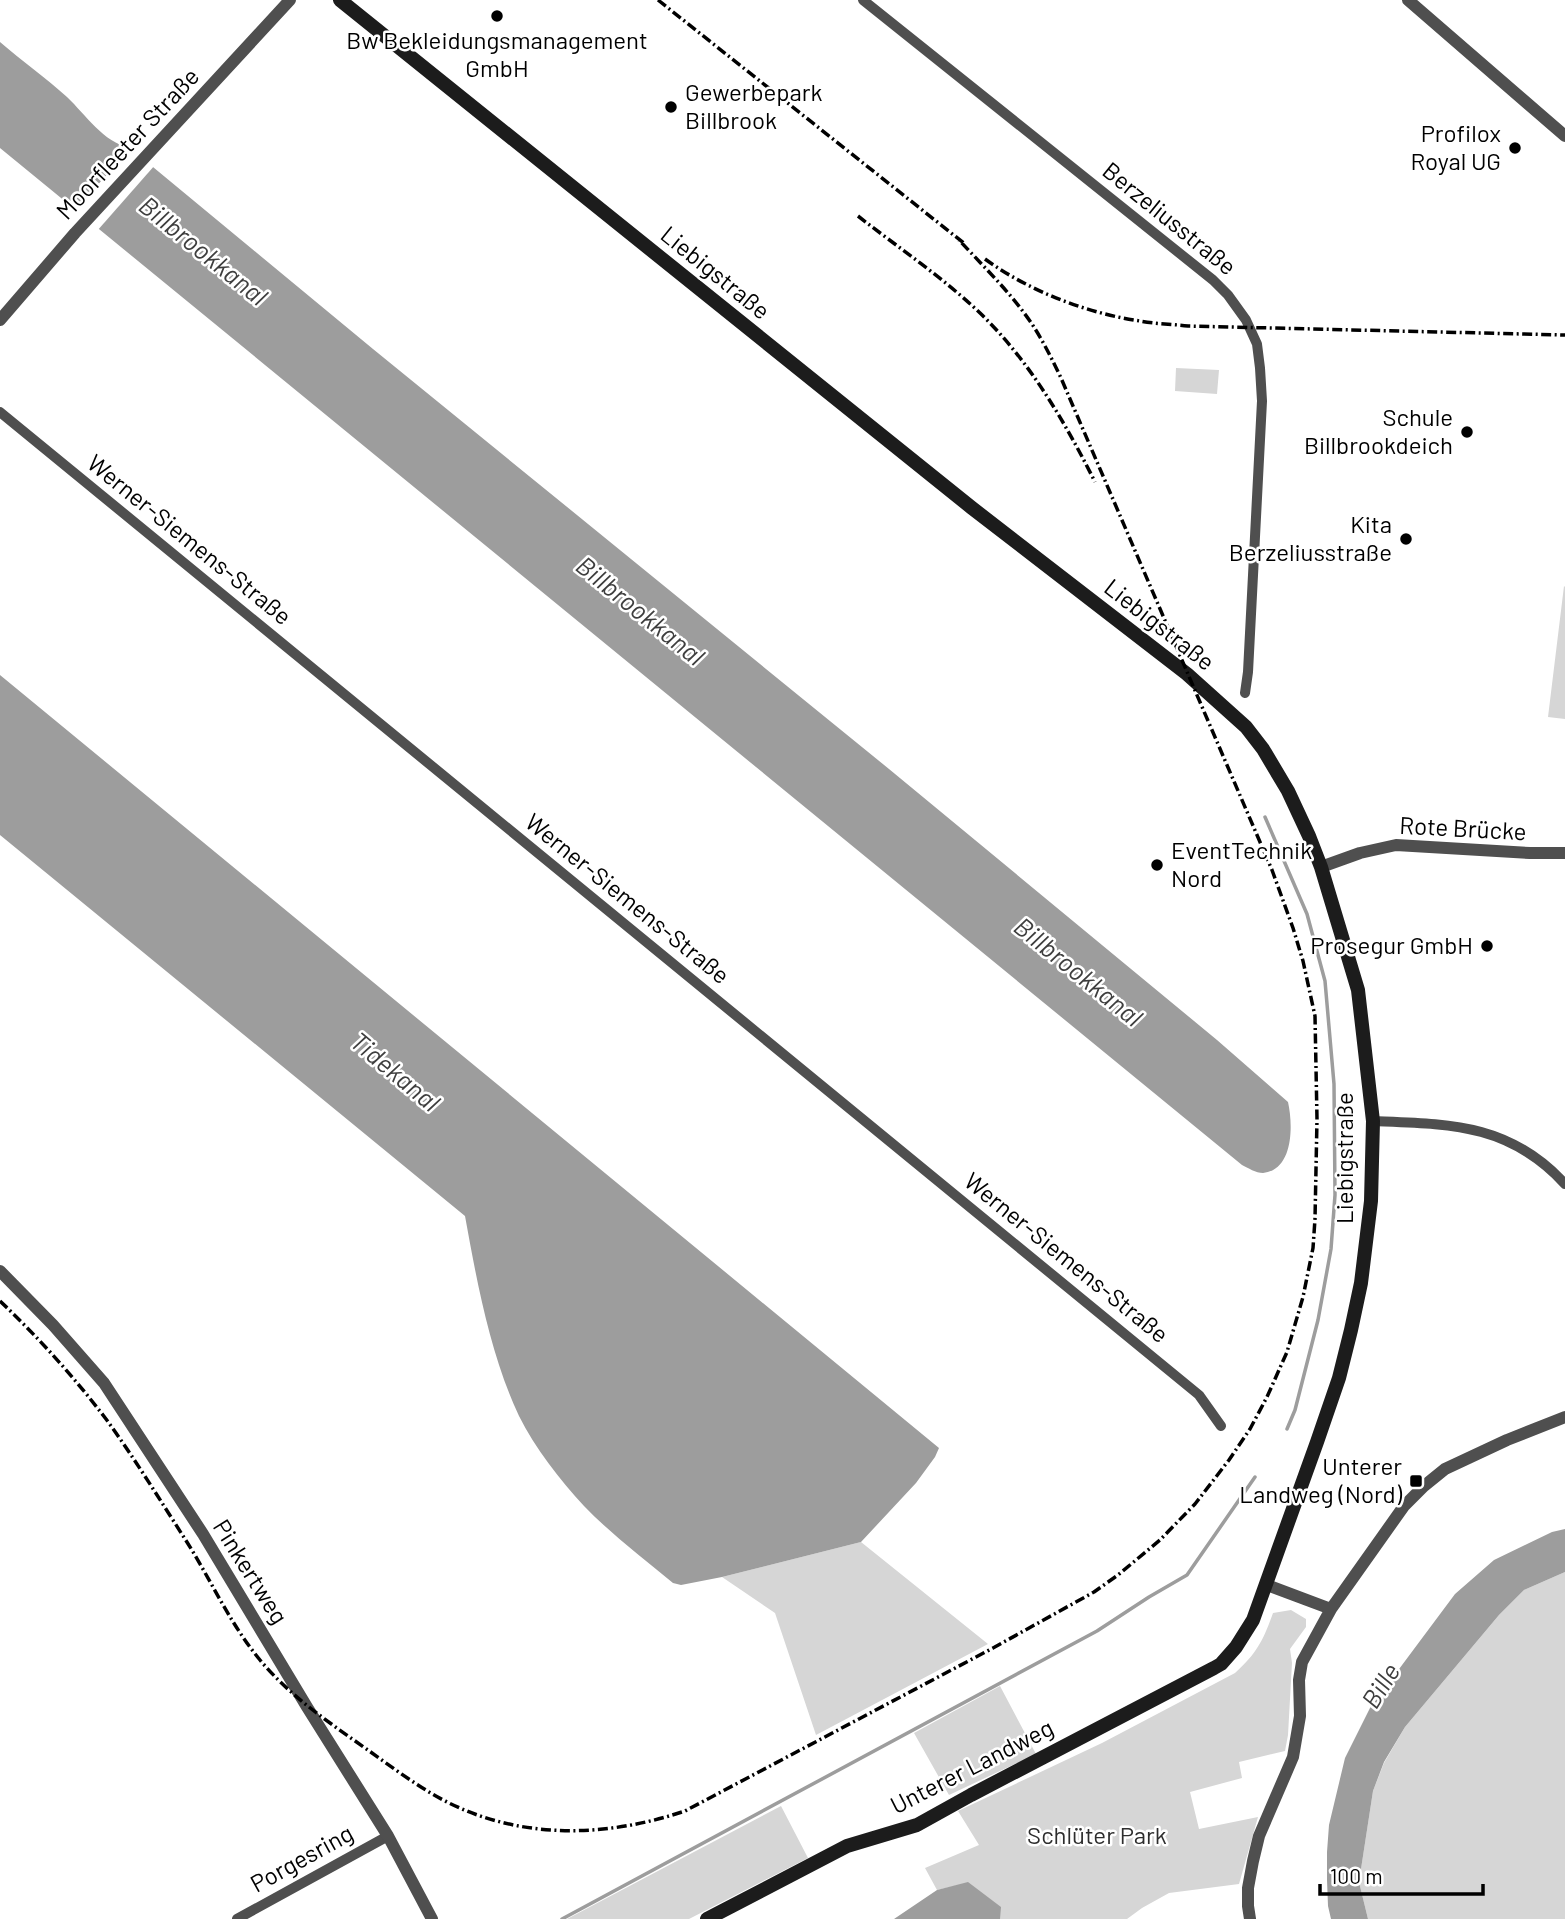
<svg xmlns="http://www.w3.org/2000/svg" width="1565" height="1919" font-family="Barlow,sans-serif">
<rect width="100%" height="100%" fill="#fff"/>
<!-- green -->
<path fill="#d6d6d6" d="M 1176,368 L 1219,370 L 1217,394 L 1175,391 Z
M 1564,586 L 1565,587 L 1565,719 L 1548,717 Z
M 861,1542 L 988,1644 L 816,1735 L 775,1613 L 722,1577 Z
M 1565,1572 L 1565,1919 L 1368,1919 L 1359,1882 L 1373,1791 L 1384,1763 L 1405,1727 L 1499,1615 L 1524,1590 Z
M 1291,1610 L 1306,1619 L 1306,1627 L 1290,1649 L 1292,1663 L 1288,1735 L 1285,1751 L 1239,1762 L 1242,1778 L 1190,1792 L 1199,1829 L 1258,1817 L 1239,1884 L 1169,1893 L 1142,1908 L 1127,1919 L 1000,1919 L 1000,1907 L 968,1883 L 937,1890 L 925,1868 L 979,1845 L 958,1811 L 1102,1743 L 1235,1673 C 1257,1653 1263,1641 1273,1613 Z
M 1000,1686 L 1036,1754 L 949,1795 L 914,1733 Z
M 781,1806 L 808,1858 L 689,1919 L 567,1919 Z"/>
<!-- water -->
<path fill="#9d9d9d" d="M 0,42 C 22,61 46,78 67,97 C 86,115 103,142 130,148 L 373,349 L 889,769 L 1217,1040 L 1288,1102 C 1293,1124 1294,1170 1263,1173 C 1256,1173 1248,1168 1242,1165 L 0,148 Z
M 0,675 L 939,1448 L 935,1457 L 916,1483 L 861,1542 L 722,1577 L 681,1585 L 673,1583 C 643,1558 611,1534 584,1506 C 560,1480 535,1448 519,1416 C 490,1354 477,1282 465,1216 L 0,835 Z
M 1565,1529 L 1565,1572 L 1524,1590 L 1499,1615 L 1405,1727 L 1384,1762 L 1373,1791 L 1359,1882 L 1368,1919 L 1331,1919 L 1328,1906 L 1327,1880 L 1327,1852 L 1329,1825 L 1345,1758 L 1370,1708 L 1455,1594 L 1494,1560 L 1552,1532 Z
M 968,1882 L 1001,1907 L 1000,1919 L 894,1919 L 937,1890 Z"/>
<!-- pier -->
<path fill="#fff" d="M 133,146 L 155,165 L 97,231 L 73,212 Z"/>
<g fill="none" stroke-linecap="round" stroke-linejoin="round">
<!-- stream -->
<path stroke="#9d9d9d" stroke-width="3.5" d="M 1265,817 L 1307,914 L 1325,981 L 1334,1084 L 1335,1195 L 1331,1249 L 1318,1320 L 1295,1410 L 1287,1429
M 562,1919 L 1097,1631 L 1149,1597 L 1187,1575 L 1255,1477"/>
<!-- minor -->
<path stroke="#4f4f4f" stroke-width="10" d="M 863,0 L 1213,280 L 1228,295 L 1246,320 L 1257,344 L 1260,368 L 1262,401 L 1248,672 L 1245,693
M 0,412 L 1199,1395 L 1221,1426
M 1373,1121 C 1449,1124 1509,1123 1565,1184
M 237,1919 L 388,1836"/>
<!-- tertiary -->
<path stroke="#4f4f4f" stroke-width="12" d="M 1408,0 L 1565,136
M 0,320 L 75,233 L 290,0
M 1321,867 L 1360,853 L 1396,845 L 1530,853 L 1565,853
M 0,1271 L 53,1325 L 104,1383 L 203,1534 L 307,1707 L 388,1836 L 432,1919
M 1267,1585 L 1331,1609
M 1250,1919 L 1248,1906 L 1248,1888 L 1253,1861 L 1259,1836 L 1293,1757 L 1300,1716 L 1299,1680 L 1302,1662 L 1331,1609 L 1404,1506 L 1424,1486 L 1445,1469 L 1507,1440 L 1565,1417"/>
<!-- secondary -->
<path stroke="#1c1c1c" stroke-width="14" d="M 340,0 L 972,508 L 1187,674 L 1246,727 L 1263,749 L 1288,791 L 1309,836 L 1321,867 L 1358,990 L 1373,1121 L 1371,1201 L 1361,1283 L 1351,1330 L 1339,1378 L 1317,1442 L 1253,1620 L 1236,1647 L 1221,1664 L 1214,1668 L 971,1795 L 917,1825 L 847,1846 L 707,1919"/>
<!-- rail -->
<path stroke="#000" stroke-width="3.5" stroke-dasharray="10 3.5 2 3.5" stroke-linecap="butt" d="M 658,0 L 965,244
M 858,216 C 900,249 951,283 988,321 C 1033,367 1066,424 1095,482
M 985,259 C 1029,291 1086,313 1140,321 C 1155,324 1172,324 1188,326 L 1565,335
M 0,1301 C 38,1337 74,1377 106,1419 C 133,1456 160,1500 185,1539 C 210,1578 230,1624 260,1660 C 290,1696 327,1721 365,1748 C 392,1767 419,1788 449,1803 C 524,1840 608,1837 685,1811 L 993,1648 L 1094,1592 L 1118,1575 L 1160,1540 L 1195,1504 L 1229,1460 L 1250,1429 L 1267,1397 L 1287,1352 L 1303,1297 L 1313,1248 L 1315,1219 L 1317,1119 L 1315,1016 L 1303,961 L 1293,928 L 1272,870 L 1061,378 C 1052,359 1043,341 1032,324 C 1011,293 984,267 959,240"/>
</g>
<!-- markers -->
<g fill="#000" stroke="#fff" stroke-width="2.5">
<circle cx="497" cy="16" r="7"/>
<circle cx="671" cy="107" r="7"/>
<circle cx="1515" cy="148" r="7"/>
<circle cx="1467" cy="432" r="7"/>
<circle cx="1406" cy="539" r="7"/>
<circle cx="1157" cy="865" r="7"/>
<circle cx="1487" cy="946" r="7"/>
<rect x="1409" y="1474" width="14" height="14" rx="3.5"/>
</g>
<g text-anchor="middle" stroke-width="5" stroke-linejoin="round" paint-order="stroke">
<!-- poi labels -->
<g font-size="24" fill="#000" stroke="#fff" text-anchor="end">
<text x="497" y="49" text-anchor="middle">Bw Bekleidungsmanagement<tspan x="497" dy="28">GmbH</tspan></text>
<text x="685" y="101" text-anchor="start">Gewerbepark<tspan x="685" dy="28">Billbrook</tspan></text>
<text x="1501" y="142">Profilox<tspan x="1501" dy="28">Royal UG</tspan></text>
<text x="1453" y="426">Schule<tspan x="1453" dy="28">Billbrookdeich</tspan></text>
<text x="1392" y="533">Kita<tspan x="1392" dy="28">Berzeliusstraße</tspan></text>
<text x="1171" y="859" text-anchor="start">EventTechnik<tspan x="1171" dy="28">Nord</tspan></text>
<text x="1473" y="954">Prosegur GmbH</text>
<text x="1402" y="1475">Unterer<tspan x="1402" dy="28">Landweg (Nord)</tspan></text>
</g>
<!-- street labels -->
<g font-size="24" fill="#000" stroke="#fff">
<text transform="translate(128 144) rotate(-47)" y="8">Moorfleeter Straße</text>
<text transform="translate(1169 219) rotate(39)" y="8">Berzeliusstraße</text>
<text transform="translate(715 273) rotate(39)" y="8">Liebigstraße</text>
<text transform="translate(189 540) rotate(39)" y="8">Werner-Siemens-Straße</text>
<text transform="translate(1159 625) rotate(38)" y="8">Liebigstraße</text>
<text transform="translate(1463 829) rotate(3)" y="8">Rote Brücke</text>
<text transform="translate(627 899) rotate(39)" y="8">Werner-Siemens-Straße</text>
<text transform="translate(1345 1158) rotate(-90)" y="8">Liebigstraße</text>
<text transform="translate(1066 1258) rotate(39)" y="8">Werner-Siemens-Straße</text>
<text transform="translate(250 1572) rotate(58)" y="8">Pinkertweg</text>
<text transform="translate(972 1767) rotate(-27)" y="8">Unterer Landweg</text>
<text transform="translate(302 1859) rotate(-29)" y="8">Porgesring</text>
</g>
<!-- park labels -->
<g font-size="24" fill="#2d2d2d" stroke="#fff">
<text x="1097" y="1844">Schlüter Park</text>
</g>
<!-- water labels -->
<g font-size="26" font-style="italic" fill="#3e3e3e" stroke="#fff">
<text transform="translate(203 251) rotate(39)" y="9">Billbrookkanal</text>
<text transform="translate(640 611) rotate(39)" y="9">Billbrookkanal</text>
<text transform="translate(1078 972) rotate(39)" y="9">Billbrookkanal</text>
<text transform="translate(395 1072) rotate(40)" y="9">Tidekanal</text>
<text transform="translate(1381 1686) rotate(-58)" y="9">Bille</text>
</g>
</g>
<!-- scale -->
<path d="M1320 1884v10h163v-10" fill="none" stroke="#000000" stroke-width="3.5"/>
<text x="1330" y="1884" font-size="21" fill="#000000" stroke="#ffffff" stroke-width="5" paint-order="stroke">100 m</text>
</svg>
